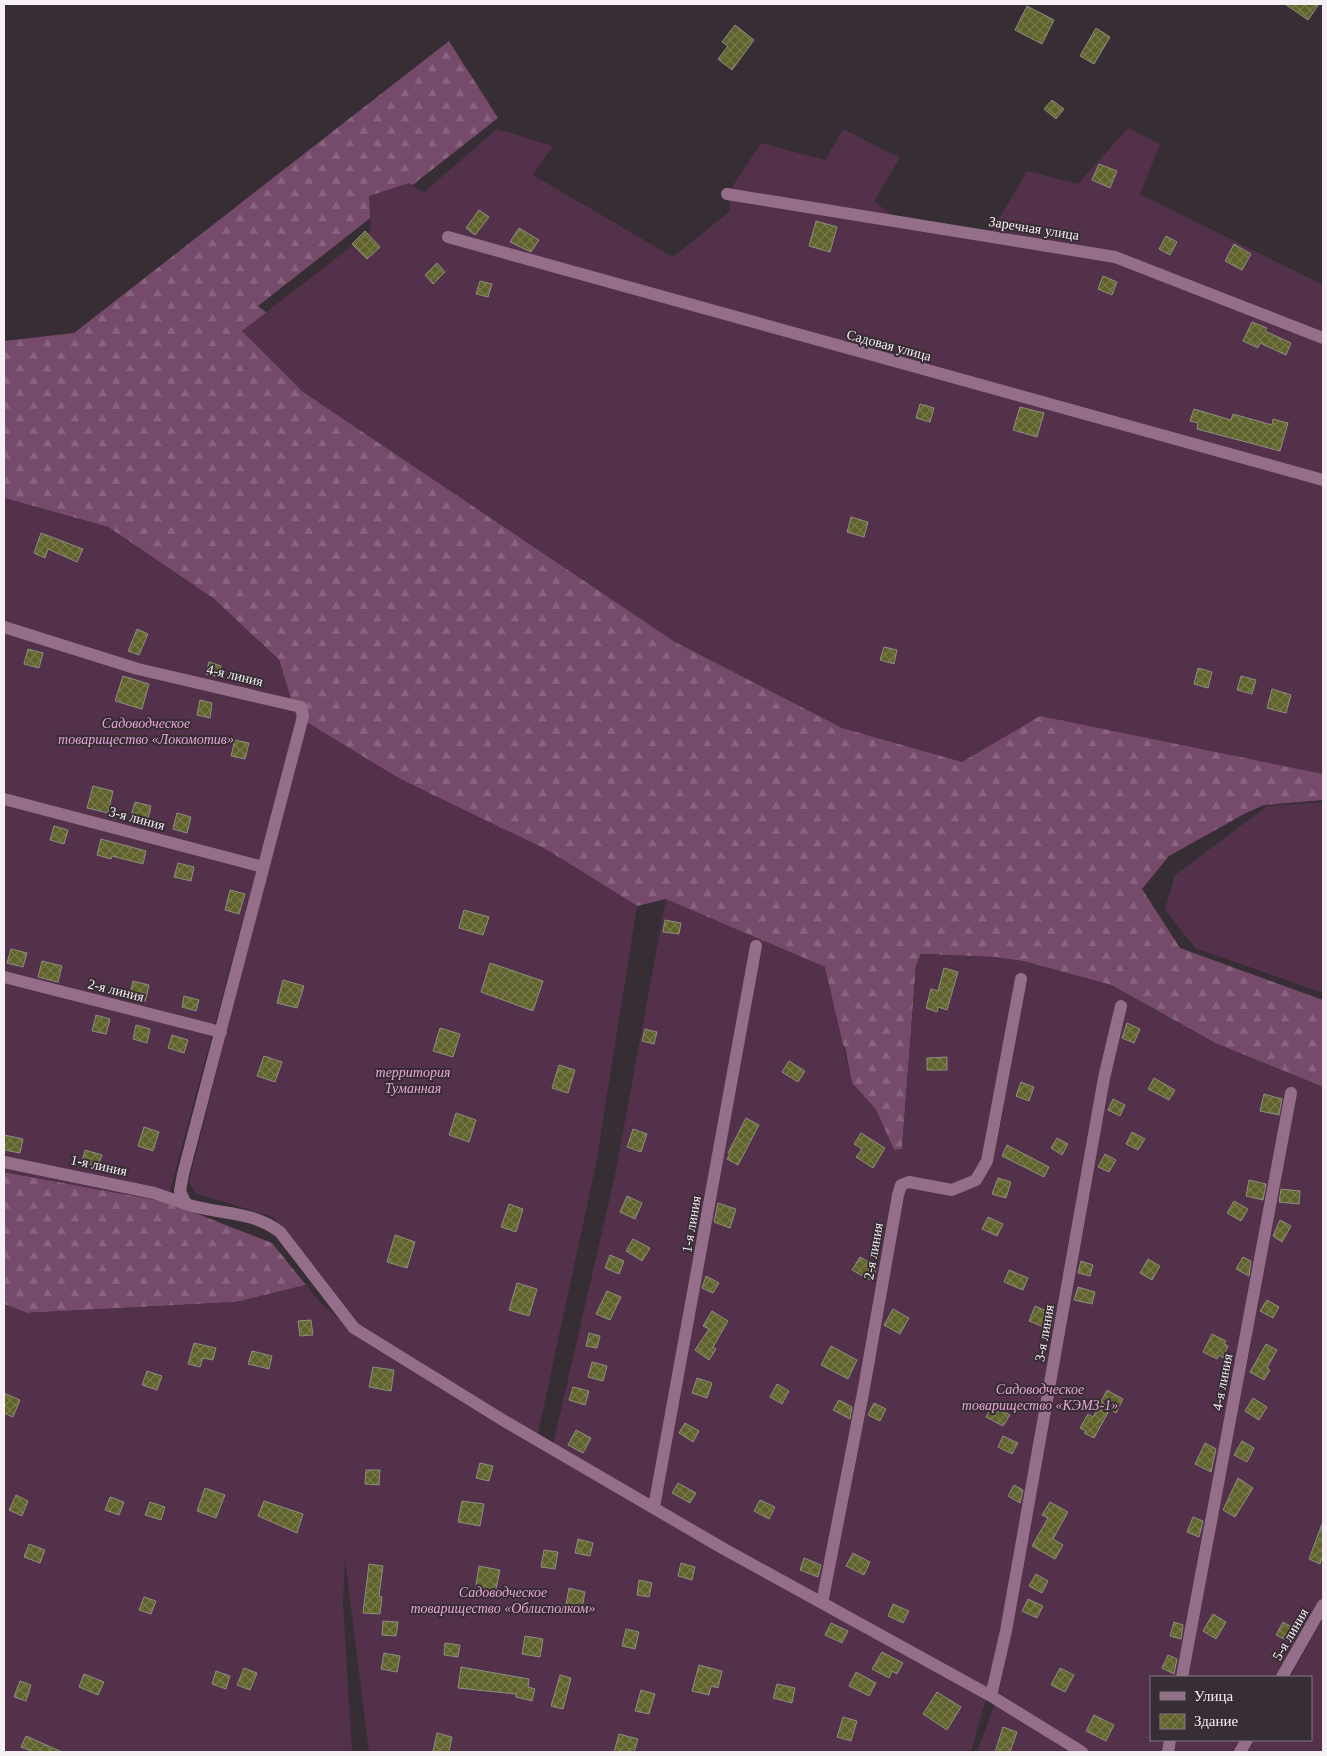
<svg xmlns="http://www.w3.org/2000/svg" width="1327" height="1756" font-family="Georgia,serif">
<defs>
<pattern id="forest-firs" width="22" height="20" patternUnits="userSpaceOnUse" patternTransform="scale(1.25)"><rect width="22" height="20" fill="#754a6a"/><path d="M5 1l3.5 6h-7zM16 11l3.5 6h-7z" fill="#896480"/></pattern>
<pattern id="building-cross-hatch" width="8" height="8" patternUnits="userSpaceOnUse" patternTransform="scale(1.25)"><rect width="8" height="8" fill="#60622c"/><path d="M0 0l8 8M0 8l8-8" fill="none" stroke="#77794b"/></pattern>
</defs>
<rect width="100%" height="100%" fill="#372d34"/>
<!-- forest -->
<path fill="url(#forest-firs)" d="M 449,41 L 498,118 L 258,306 L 679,622 L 1038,702 L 1323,755 L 1323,800 L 1264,805 L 1244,814 L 1169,856 L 1142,889 L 1180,948 L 1323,1000 L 1323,1087 L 1217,1044 L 1111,985 L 1022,961 L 994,957 L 921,954 L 916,966 L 902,1149 L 894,1150 L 876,1110 L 852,1083 L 845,1047 L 666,899 L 637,906 L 547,850 L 400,779 L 297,719 L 279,660 L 214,599 L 108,527 L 4,498 L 4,341 L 74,333 Z
M 4,1172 L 167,1202 L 272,1243 L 306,1285 L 237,1302 L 27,1313 L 4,1304 Z"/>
<!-- garden -->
<path fill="#53314a" d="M 1128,128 L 1160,144 L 1140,194 L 1323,285 L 1323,774 L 1040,716 L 962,762 L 842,728 L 675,642 L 303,392 L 242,331 L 371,231 L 369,196 L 409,183 L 423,193 L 497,129 L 553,146 L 533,175 L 673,257 L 729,212 L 732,187 L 761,143 L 825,160 L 843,129 L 900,158 L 874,201 L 912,231 L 928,223 L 985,243 L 1027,171 L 1078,184 Z
M 4,498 L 108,527 L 214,599 L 279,660 L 297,719 L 167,1202 L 4,1172 Z
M 305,721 L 400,779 L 547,850 L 637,906 L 596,1164 L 537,1438 L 363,1330 L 273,1217 L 195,1193 L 189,1181 Z
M 1323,802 L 1323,993 L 1195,948 L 1165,909 L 1175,875 L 1267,806 Z
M 666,899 L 825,967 L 852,1083 L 876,1110 L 894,1150 L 902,1149 L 916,966 L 921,954 L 994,957 L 1022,961 L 1111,985 L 1217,1044 L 1323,1087 L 1323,1597 L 1278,1677 L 1151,1677 L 1151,1740 L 1242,1740 L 1235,1752 L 1089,1752 L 553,1445 L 615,1175 Z
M 306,1285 L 322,1304 L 362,1339 L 986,1699 L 971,1752 L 369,1752 L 345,1559 L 343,1603 L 352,1752 L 4,1752 L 4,1304 L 27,1313 L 236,1302 Z
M 1323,1618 L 1323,1752 L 1247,1752 L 1255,1740 L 1311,1740 L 1311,1677 L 1290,1677 Z
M 995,1703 L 1071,1752 L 977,1752 Z"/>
<!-- building -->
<path fill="url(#building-cross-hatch)" stroke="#8c8e80" d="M 1285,4 L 1319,4 L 1308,20 Z
M 1027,6 L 1054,20 L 1042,44 L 1015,30 Z
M 735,25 L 754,40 L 732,70 L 718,59 L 728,46 L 722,42 Z
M 1096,28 L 1110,37 L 1094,64 L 1080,56 Z
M 1052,100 L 1064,109 L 1056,119 L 1044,109 Z
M 1099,164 L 1117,171 L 1110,188 L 1092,180 Z
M 479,210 L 489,217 L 475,235 L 466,228 Z
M 816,221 L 837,227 L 830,252 L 809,246 Z
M 519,228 L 539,240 L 531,252 L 510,242 Z
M 365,231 L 380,247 L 367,259 L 352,244 Z
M 1166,236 L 1177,242 L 1170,255 L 1159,249 Z
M 1234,244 L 1251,254 L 1242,270 L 1225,261 Z
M 437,263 L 445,272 L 433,284 L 425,275 Z
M 1103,276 L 1117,282 L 1112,295 L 1098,289 Z
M 480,281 L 492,284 L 488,297 L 476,294 Z
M 1252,322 L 1267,328 L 1265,331 L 1291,343 L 1286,355 L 1260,343 L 1258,348 L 1243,341 Z
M 920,404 L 934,408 L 930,422 L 916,418 Z
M 1020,407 L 1044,413 L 1037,437 L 1013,430 Z
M 1194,409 L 1231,420 L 1233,414 L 1272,425 L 1273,419 L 1288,423 L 1280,451 L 1197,429 L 1198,423 L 1190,421 Z
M 851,517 L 868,522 L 864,537 L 847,532 Z
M 41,533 L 83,549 L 77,562 L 48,549 L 45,558 L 34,553 Z
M 137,629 L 148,634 L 139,655 L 128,651 Z
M 884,647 L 897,650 L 894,664 L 880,660 Z
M 28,649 L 43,653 L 39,668 L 24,664 Z
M 209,662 L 221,666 L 218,677 L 206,674 Z
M 1198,668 L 1212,672 L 1208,688 L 1194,684 Z
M 123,676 L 149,684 L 142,709 L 115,701 Z
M 1241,676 L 1256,680 L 1252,694 L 1237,690 Z
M 1272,689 L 1291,695 L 1286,713 L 1267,708 Z
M 200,700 L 212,703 L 210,718 L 197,715 Z
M 235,740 L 249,743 L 245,759 L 231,756 Z
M 93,786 L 113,791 L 108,813 L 87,808 Z
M 135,802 L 151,806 L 147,824 L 130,819 Z
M 177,813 L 191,817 L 187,833 L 173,829 Z
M 54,826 L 68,830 L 64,844 L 50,840 Z
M 101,839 L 146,851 L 143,864 L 112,856 L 111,859 L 97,855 Z
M 178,863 L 194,867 L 191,881 L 174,877 Z
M 230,890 L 245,894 L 239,914 L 225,910 Z
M 464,910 L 489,917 L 483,935 L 459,928 Z
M 665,920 L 681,923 L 679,934 L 663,932 Z
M 11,949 L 27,953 L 23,967 L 7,963 Z
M 42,961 L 62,966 L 58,982 L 38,977 Z
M 490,963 L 543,981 L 533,1011 L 481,992 Z
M 944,968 L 958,972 L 947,1010 L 938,1007 L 937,1012 L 926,1008 L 931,989 L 938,991 Z
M 283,980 L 304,986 L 297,1008 L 277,1003 Z
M 133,981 L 149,985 L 145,1002 L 129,998 Z
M 184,996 L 199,1000 L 196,1011 L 182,1007 Z
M 96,1015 L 110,1019 L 106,1034 L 92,1031 Z
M 1127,1023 L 1140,1029 L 1134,1043 L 1122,1038 Z
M 136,1025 L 150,1029 L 147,1043 L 133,1039 Z
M 440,1028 L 460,1034 L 453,1057 L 433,1051 Z
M 645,1029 L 657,1032 L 654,1044 L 642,1041 Z
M 172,1035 L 188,1040 L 184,1053 L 168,1048 Z
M 264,1056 L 282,1062 L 275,1082 L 257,1076 Z
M 947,1057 L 947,1070 L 927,1070 L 927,1058 Z
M 789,1061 L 805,1071 L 798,1082 L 782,1072 Z
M 559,1065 L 575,1070 L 568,1093 L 552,1088 Z
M 1154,1078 L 1175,1090 L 1169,1100 L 1148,1089 Z
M 1021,1082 L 1034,1087 L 1029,1101 L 1016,1096 Z
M 1264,1094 L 1282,1099 L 1279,1115 L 1260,1111 Z
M 1113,1099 L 1125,1105 L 1120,1116 L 1108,1110 Z
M 456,1113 L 476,1120 L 469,1142 L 449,1135 Z
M 746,1118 L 759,1125 L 738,1165 L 727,1159 L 730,1154 L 728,1153 Z
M 144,1127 L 159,1132 L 153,1151 L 138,1146 Z
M 633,1129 L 647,1134 L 641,1152 L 627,1147 Z
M 1132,1132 L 1145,1139 L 1138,1150 L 1126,1144 Z
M 861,1133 L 885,1148 L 873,1168 L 856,1157 L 862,1149 L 854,1144 Z
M 4,1135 L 23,1139 L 20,1153 L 4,1150 Z
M 1057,1138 L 1068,1144 L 1062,1155 L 1051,1148 Z
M 1007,1145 L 1049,1167 L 1044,1177 L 1002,1156 Z
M 85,1150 L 102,1155 L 98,1166 L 82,1162 Z
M 1105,1154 L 1116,1160 L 1109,1172 L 1098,1167 Z
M 998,1178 L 1011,1182 L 1006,1198 L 992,1194 Z
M 1249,1180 L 1266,1184 L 1263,1200 L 1246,1196 Z
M 1281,1189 L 1300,1191 L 1299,1204 L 1279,1202 Z
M 627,1196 L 642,1203 L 635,1219 L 620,1212 Z
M 1234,1201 L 1248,1209 L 1241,1221 L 1227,1213 Z
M 718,1203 L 736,1209 L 730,1228 L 714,1222 Z
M 509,1204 L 523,1209 L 516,1232 L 501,1227 Z
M 988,1217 L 1003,1224 L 997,1236 L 982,1229 Z
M 1280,1220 L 1291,1226 L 1282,1242 L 1273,1236 Z
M 395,1235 L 415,1242 L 407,1268 L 387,1262 Z
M 633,1239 L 650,1248 L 642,1261 L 626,1251 Z
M 610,1255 L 624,1261 L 619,1274 L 605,1268 Z
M 860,1257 L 877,1267 L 872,1281 L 852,1270 Z
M 1243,1257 L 1251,1261 L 1249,1276 L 1236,1269 Z
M 1148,1259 L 1160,1266 L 1152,1280 L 1140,1273 Z
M 1081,1261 L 1093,1265 L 1090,1276 L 1078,1273 Z
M 1009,1270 L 1028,1278 L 1023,1290 L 1004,1282 Z
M 706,1276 L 719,1283 L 713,1293 L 702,1288 Z
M 517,1283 L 537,1289 L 529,1316 L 509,1310 Z
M 1078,1287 L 1095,1292 L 1092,1304 L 1074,1300 Z
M 607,1291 L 621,1297 L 610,1320 L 596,1314 Z
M 1267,1300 L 1279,1307 L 1273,1318 L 1260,1311 Z
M 1035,1306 L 1054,1314 L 1051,1330 L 1029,1321 Z
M 893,1309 L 909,1318 L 900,1334 L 884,1325 Z
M 712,1311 L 728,1321 L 713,1347 L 716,1349 L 709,1360 L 695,1350 L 709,1329 L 703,1326 Z
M 311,1320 L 313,1335 L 300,1336 L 298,1321 Z
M 589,1333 L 600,1336 L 597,1348 L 586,1346 Z
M 1212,1334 L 1226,1341 L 1224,1344 L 1228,1346 L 1223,1358 L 1219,1355 L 1217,1359 L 1203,1352 Z
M 194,1343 L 216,1348 L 213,1360 L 203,1358 L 200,1367 L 188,1364 Z
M 1266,1344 L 1277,1350 L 1267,1368 L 1270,1370 L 1264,1380 L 1250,1372 Z
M 831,1346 L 857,1360 L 848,1379 L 821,1365 Z
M 252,1351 L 272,1356 L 269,1369 L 248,1364 Z
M 592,1362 L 607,1366 L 603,1381 L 588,1377 Z
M 373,1367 L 394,1370 L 391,1391 L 369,1387 Z
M 147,1371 L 162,1376 L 157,1390 L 142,1385 Z
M 697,1378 L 712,1383 L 707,1398 L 692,1393 Z
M 777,1384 L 789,1391 L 782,1404 L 770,1397 Z
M 573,1387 L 589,1391 L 585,1405 L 569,1400 Z
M 1107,1390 L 1123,1399 L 1116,1413 L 1110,1409 L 1094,1438 L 1084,1433 L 1086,1431 L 1080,1428 L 1088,1414 L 1093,1417 Z
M 4,1393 L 20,1400 L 13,1417 L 4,1413 Z
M 1253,1398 L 1267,1407 L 1259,1420 L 1245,1411 Z
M 839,1400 L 852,1407 L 850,1419 L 833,1410 Z
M 874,1403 L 886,1409 L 880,1421 L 868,1415 Z
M 993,1405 L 1010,1415 L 1003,1426 L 986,1417 Z
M 685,1423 L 699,1431 L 693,1442 L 679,1433 Z
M 576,1430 L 591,1438 L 583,1453 L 568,1445 Z
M 1003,1436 L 1018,1443 L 1012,1454 L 998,1447 Z
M 1242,1441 L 1254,1448 L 1247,1462 L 1234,1455 Z
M 1205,1443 L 1216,1449 L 1211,1472 L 1195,1464 Z
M 480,1463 L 493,1466 L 489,1481 L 476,1478 Z
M 366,1470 L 380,1470 L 379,1485 L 365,1484 Z
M 1238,1478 L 1253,1488 L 1235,1517 L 1223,1510 Z
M 678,1483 L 696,1493 L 690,1503 L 672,1493 Z
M 1014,1485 L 1023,1490 L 1020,1503 L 1008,1496 Z
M 205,1488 L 225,1495 L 216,1518 L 197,1511 Z
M 16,1495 L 28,1501 L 22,1516 L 9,1510 Z
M 110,1497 L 124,1502 L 119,1515 L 105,1510 Z
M 760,1500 L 775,1507 L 769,1519 L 754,1511 Z
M 264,1501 L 303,1514 L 297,1533 L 258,1516 Z
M 462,1501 L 484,1504 L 480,1526 L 458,1522 Z
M 150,1502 L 165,1507 L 161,1520 L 145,1515 Z
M 1050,1502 L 1068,1512 L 1053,1539 L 1063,1545 L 1055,1559 L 1032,1546 L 1048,1518 L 1042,1515 Z
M 1193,1517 L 1203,1521 L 1199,1537 L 1187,1532 Z
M 1322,1524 L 1323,1555 L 1320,1564 L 1309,1559 Z
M 578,1539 L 593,1543 L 590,1556 L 575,1553 Z
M 29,1544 L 45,1550 L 40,1563 L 24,1557 Z
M 544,1550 L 558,1552 L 555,1569 L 541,1567 Z
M 853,1553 L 870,1562 L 864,1575 L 846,1566 Z
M 804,1558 L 821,1565 L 818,1577 L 800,1570 Z
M 681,1563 L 695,1567 L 692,1580 L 678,1576 Z
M 369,1564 L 383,1566 L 379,1596 L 382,1597 L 380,1614 L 363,1613 Z
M 479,1566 L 500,1570 L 495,1594 L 475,1591 Z
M 1036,1574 L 1048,1581 L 1042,1593 L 1029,1586 Z
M 639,1580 L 652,1583 L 649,1597 L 637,1595 Z
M 569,1588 L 585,1592 L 582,1608 L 566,1604 Z
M 144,1597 L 156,1601 L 151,1614 L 139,1610 Z
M 1028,1599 L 1043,1606 L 1037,1618 L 1022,1611 Z
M 893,1604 L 909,1611 L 903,1623 L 888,1616 Z
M 1213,1614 L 1226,1622 L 1216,1639 L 1203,1631 Z
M 383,1621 L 398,1622 L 396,1636 L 382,1635 Z
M 1174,1622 L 1183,1625 L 1181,1639 L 1170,1636 Z
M 1283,1622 L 1299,1631 L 1292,1643 L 1276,1635 Z
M 831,1623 L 848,1631 L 842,1643 L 825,1635 Z
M 626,1629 L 639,1632 L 635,1649 L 622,1646 Z
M 525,1636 L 543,1639 L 540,1657 L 522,1654 Z
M 445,1643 L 460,1645 L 458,1657 L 444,1655 Z
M 882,1652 L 903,1663 L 897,1674 L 892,1671 L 889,1678 L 872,1669 Z
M 384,1653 L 400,1656 L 397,1672 L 381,1669 Z
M 1168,1655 L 1177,1659 L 1174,1674 L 1162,1668 Z
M 699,1665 L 722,1671 L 718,1688 L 711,1686 L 709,1695 L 692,1691 Z
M 461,1667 L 529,1679 L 528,1687 L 535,1689 L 532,1701 L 516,1697 L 516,1694 L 458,1688 Z
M 244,1668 L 257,1673 L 250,1690 L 237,1685 Z
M 1060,1668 L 1074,1675 L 1065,1692 L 1051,1685 Z
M 216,1671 L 230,1676 L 226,1689 L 212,1684 Z
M 856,1672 L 876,1683 L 869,1696 L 849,1686 Z
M 84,1674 L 104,1682 L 98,1695 L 79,1687 Z
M 560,1675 L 571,1678 L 563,1709 L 551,1706 Z
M 20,1681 L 31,1685 L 26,1701 L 14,1697 Z
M 777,1684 L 795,1688 L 792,1703 L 773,1698 Z
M 641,1690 L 655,1694 L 649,1714 L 635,1711 Z
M 937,1692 L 961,1707 L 947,1730 L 923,1714 Z
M 1094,1715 L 1114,1725 L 1106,1741 L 1086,1731 Z
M 843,1717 L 857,1721 L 851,1741 L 837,1737 Z
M 1003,1727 L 1017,1732 L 1010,1752 L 995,1752 Z
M 437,1733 L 452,1737 L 449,1752 L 433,1751 Z
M 619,1734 L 638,1739 L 634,1752 L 614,1752 Z
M 26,1736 L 62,1752 L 34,1752 L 21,1747 Z"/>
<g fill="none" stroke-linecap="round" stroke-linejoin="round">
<!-- minor -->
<path stroke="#956f8a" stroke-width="12" d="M 727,194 L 1115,257 L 1323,338
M 448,237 L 1323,480
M 4,627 L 138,669 L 301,707 L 303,716 L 301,724 L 183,1174 L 180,1191 L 186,1204 C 219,1215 251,1210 280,1232 L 354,1328 L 506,1422 L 724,1549 L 991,1696 L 1082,1752
M 4,799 L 263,867
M 4,977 L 221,1032
M 4,1162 L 154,1193 L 186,1204
M 654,1507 L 756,946
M 822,1603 L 864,1388 L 898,1195 L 901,1185 L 909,1182 L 952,1190 L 976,1180 L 987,1161 L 1021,979
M 1182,1677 L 1291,1093
M 1282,1677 L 1323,1605
M 991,1696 L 1006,1631 L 1104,1078 L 1121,1006
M 1168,1752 L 1170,1740
M 1240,1752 L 1247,1740"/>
</g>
<g text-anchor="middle" stroke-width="4" stroke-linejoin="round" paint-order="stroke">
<!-- street labels -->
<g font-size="14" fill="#f6eff3" stroke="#372d34">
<text transform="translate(1034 228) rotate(9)" y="5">Заречная улица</text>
<text transform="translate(889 345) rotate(15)" y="5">Садовая улица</text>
<text transform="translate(235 675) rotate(13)" y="5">4-я линия</text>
<text transform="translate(137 818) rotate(15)" y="5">3-я линия</text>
<text transform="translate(116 990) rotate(14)" y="5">2-я линия</text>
<text transform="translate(99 1165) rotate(12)" y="5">1-я линия</text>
<text transform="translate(691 1224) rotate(-80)" y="5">1-я линия</text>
<text transform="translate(873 1251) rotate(-80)" y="5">2-я линия</text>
<text transform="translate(1044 1333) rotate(-80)" y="5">3-я линия</text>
<text transform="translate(1222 1382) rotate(-79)" y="5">4-я линия</text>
<text transform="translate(1290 1634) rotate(-60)" y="5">5-я линия</text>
</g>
<!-- park labels -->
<g font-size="14" font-style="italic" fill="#eaa4d7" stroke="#372d34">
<text x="146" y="728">Садоводческое<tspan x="146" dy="16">товарищество «Локомотив»</tspan></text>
<text x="413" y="1077">территория<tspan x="413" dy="16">Туманная</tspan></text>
<text x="1040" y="1394">Садоводческое<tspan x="1040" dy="16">товарищество «КЭМЗ-1»</tspan></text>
<text x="503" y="1597">Садоводческое<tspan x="503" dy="16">товарищество «Облисполком»</tspan></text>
</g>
</g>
<!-- border -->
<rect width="1327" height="1756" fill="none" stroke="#f6eff3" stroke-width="10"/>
<!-- legend -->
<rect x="1150" y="1676" width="162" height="65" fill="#372d34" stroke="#837b80"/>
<rect x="1160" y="1692" width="25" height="8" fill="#956f8a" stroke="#837b80"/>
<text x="1194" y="1701" font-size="15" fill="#f6eff3">Улица</text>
<rect x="1160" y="1714" width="25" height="15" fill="url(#building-cross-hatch)" stroke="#837b80"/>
<text x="1194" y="1726" font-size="15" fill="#f6eff3">Здание</text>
</svg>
